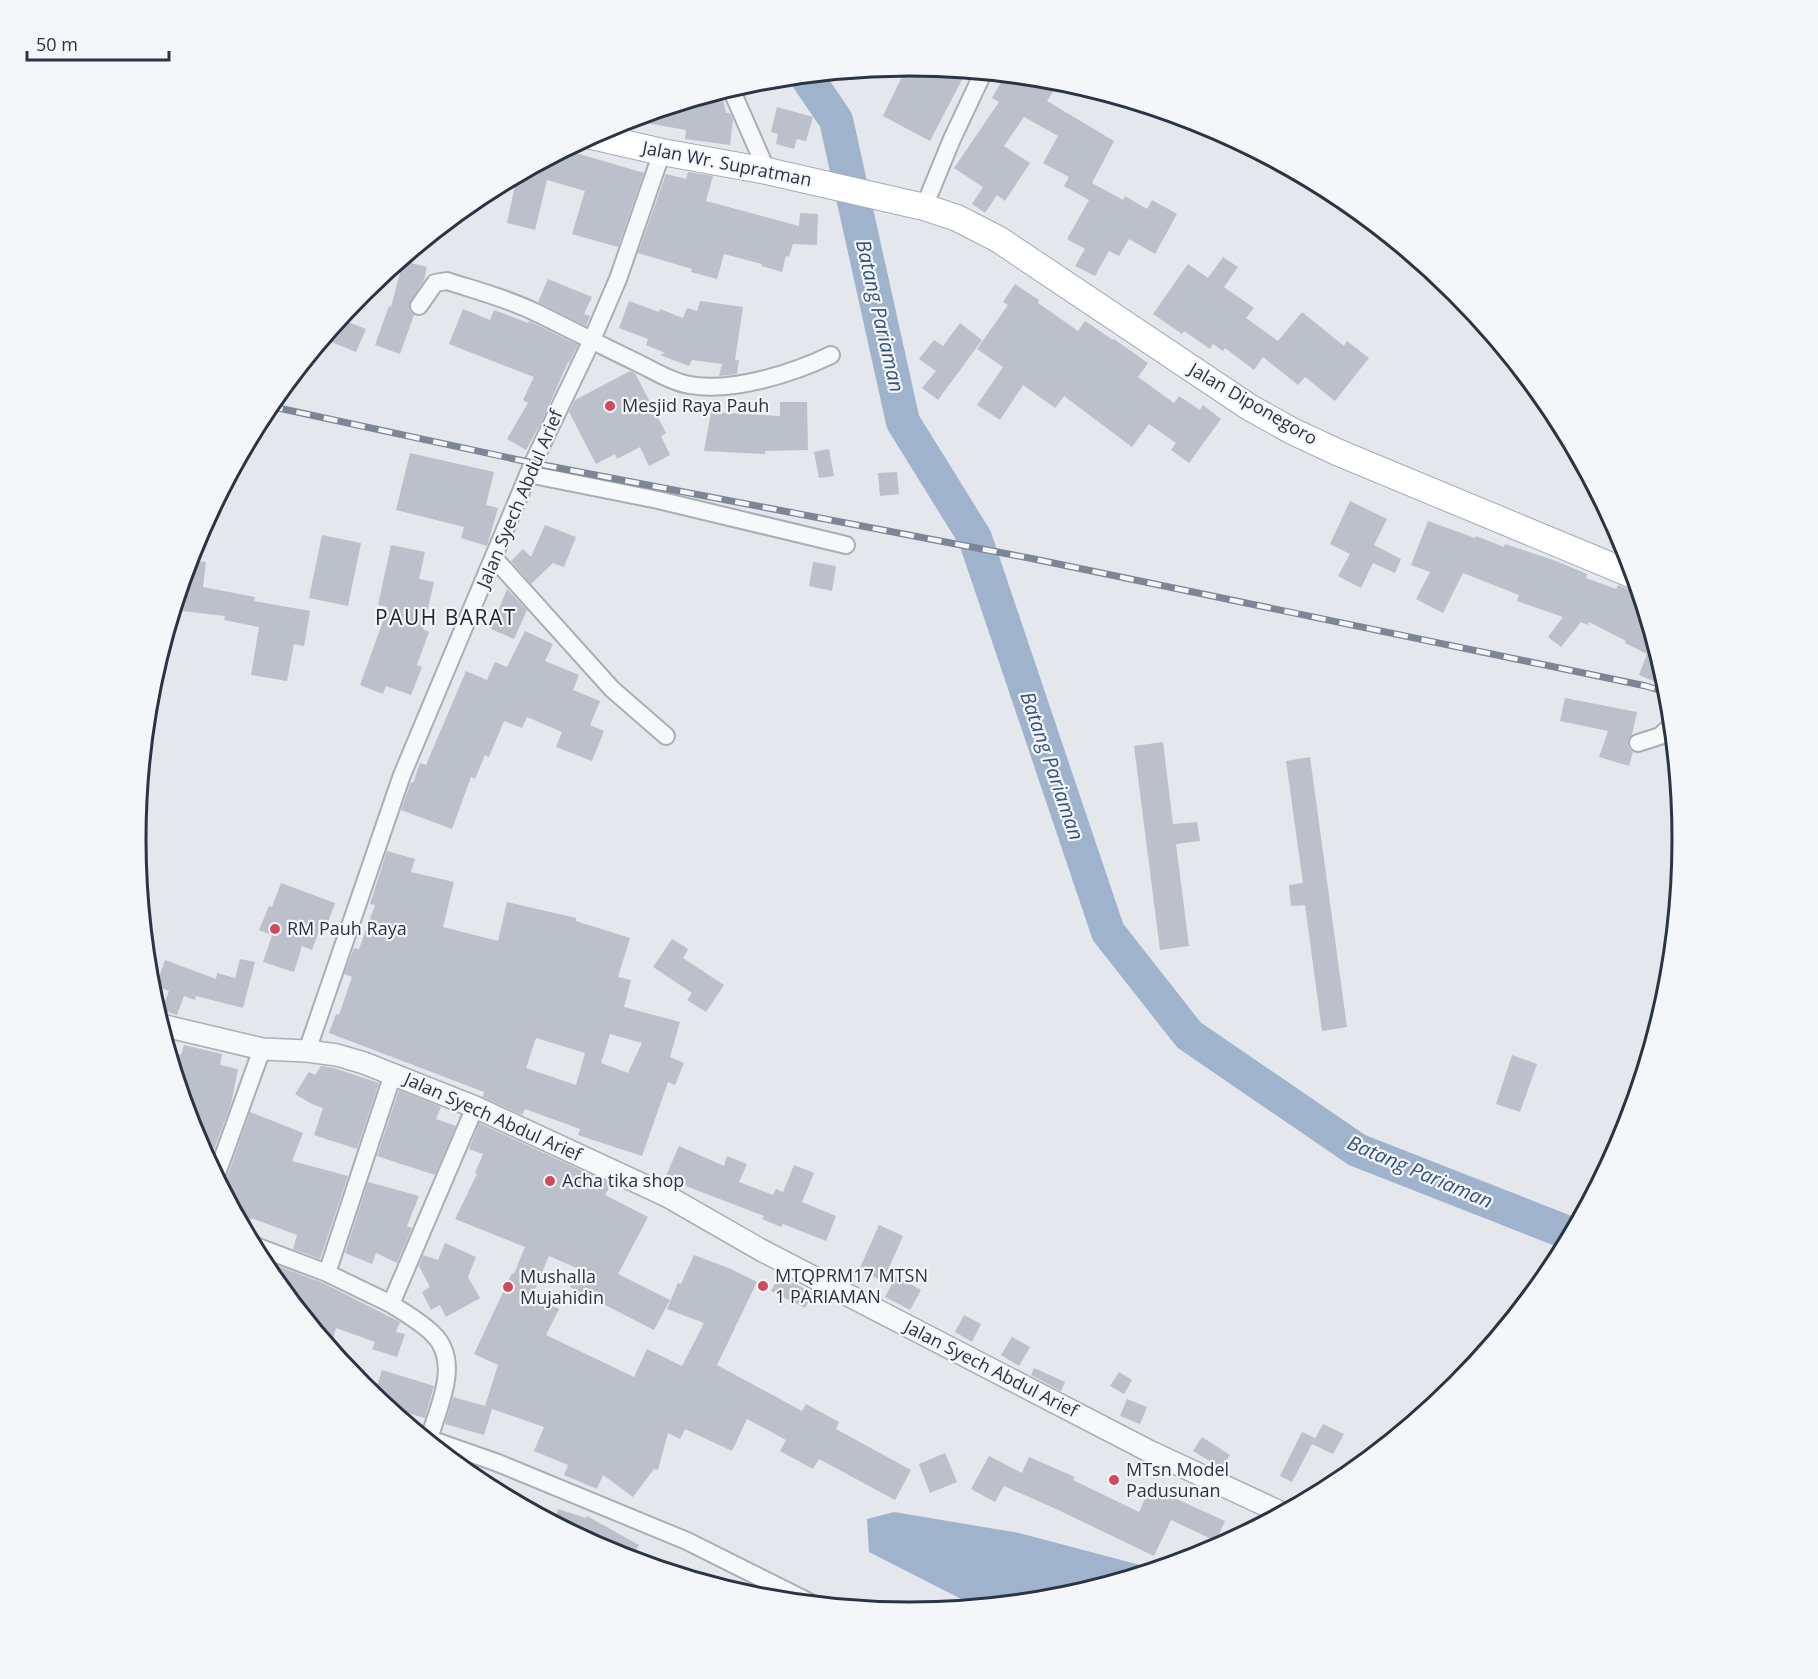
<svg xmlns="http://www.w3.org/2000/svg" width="1818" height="1679" font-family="'Open Sans',sans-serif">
<rect width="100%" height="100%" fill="#e4e7ec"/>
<!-- water -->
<path fill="#9fb4cc" d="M 894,1512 L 1019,1533 L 1155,1569 L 1060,1598 L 975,1606 L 869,1552 L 867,1519 Z"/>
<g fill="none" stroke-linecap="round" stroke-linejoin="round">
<!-- river -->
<path stroke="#9fb4cc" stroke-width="34" d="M 806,76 L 836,120 L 903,422 L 975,538 L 1108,932 L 1189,1035 L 1357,1150 L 1571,1234"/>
</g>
<!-- building -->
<path fill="#bbc0ca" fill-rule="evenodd" d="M 907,66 L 966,72 L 930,141 L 883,116 Z
M 1005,75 L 1039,79 L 1055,88 L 1047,101 L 1114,141 L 1092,183 L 1123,200 L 1125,196 L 1147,209 L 1152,200 L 1177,214 L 1155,254 L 1129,239 L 1119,256 L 1109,251 L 1095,276 L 1075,266 L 1085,249 L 1067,239 L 1089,200 L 1064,186 L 1069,177 L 1043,163 L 1058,136 L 1024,117 L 1004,146 L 1030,163 L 1005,201 L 997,195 L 985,213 L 972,204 L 983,187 L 954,168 L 999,102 L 992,98 Z
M 721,92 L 726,113 L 730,113 L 733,120 L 730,145 L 685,139 L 686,130 L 630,120 Z
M 777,107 L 813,117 L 806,141 L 797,139 L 794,149 L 776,144 L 778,134 L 771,132 Z
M 566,150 L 644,173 L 618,247 L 572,234 L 585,191 L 547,180 L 535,230 L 507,223 L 517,176 Z
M 688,172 L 713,176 L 706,201 L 799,226 L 800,213 L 818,214 L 817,245 L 793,244 L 789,257 L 786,256 L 782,272 L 762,266 L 762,264 L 724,254 L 717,279 L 691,272 L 692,269 L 638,253 L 666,174 L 686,179 Z
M 1223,257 L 1238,267 L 1224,287 L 1254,308 L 1246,318 L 1278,341 L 1302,312 L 1344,346 L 1347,341 L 1369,358 L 1335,401 L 1305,377 L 1298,385 L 1263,357 L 1254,370 L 1225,348 L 1223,351 L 1213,344 L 1210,349 L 1184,331 L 1182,334 L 1153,314 L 1188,264 L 1208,278 Z
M 403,261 L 427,267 L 424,280 L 409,305 L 410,311 L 414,315 L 400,354 L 375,345 L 389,306 L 391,307 Z
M 548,279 L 592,297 L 584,314 L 590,316 L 586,326 L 538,302 Z
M 1015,284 L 1039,300 L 1038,303 L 1078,331 L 1085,321 L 1113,340 L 1114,339 L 1148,363 L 1138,377 L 1174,403 L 1179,396 L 1200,410 L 1203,405 L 1221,419 L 1189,463 L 1171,450 L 1176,443 L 1149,424 L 1132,447 L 1064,396 L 1055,408 L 1023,385 L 1000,420 L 977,405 L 1003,367 L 977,349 L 1008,305 L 1003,302 Z
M 629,301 L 659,312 L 660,309 L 683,318 L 687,308 L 697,311 L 700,301 L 743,307 L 735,360 L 739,360 L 737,374 L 719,376 L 722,364 L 692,360 L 689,366 L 660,355 L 665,353 L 646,345 L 648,339 L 619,328 Z
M 463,309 L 490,320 L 494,310 L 528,323 L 529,321 L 578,345 L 569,363 L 568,362 L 544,417 L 526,450 L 507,439 L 528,403 L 523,400 L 534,377 L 449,344 Z
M 341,319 L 366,329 L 356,352 L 324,339 Z
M 960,323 L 982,340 L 938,400 L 922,388 L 936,371 L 919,359 L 934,340 L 943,346 Z
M 630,371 L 635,373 L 666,433 L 661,436 L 670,455 L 649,466 L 640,447 L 617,459 L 615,454 L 596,464 L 569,412 L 575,400 Z
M 780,402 L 807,402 L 808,450 L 765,451 L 765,454 L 704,451 L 711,412 L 780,416 Z
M 829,449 L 834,476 L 819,478 L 814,452 Z
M 410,453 L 494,472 L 486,505 L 498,508 L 487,546 L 461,538 L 464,527 L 396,510 Z
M 897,472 L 899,494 L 880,496 L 878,473 Z
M 1350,501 L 1387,519 L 1374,545 L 1401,559 L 1395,573 L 1373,563 L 1361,588 L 1338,576 L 1350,554 L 1330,544 Z
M 1428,521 L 1475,538 L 1476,536 L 1504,547 L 1505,544 L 1556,561 L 1587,574 L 1586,578 L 1616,589 L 1618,585 L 1628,589 L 1637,589 L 1667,687 L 1639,675 L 1647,654 L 1625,643 L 1626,641 L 1589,622 L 1588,625 L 1581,622 L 1561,647 L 1548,637 L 1563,617 L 1517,601 L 1519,595 L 1463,573 L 1443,613 L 1416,599 L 1430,572 L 1411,565 Z
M 545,525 L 576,537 L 564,567 L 553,563 L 531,584 L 511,561 L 523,549 L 531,557 Z
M 322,535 L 361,543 L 348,606 L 309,598 Z
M 391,545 L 425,552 L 419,579 L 434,582 L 423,629 L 429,632 L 417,665 L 422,667 L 411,695 L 386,686 L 383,694 L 360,685 L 388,607 L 378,605 Z
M 189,560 L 206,562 L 203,587 L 255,597 L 254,601 L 310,611 L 304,646 L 294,644 L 287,681 L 251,675 L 259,627 L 224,620 L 225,616 L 174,610 Z
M 813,562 L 836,566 L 832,591 L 809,586 Z
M 507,589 L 527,610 L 514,639 L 491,629 Z
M 525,631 L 553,644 L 545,661 L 579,675 L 573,690 L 600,701 L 590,725 L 604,731 L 592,761 L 556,747 L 562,732 L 527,717 L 522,728 L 504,721 L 489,757 L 485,755 L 475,779 L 471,777 L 452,829 L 401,810 L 411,782 L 413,783 L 420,763 L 426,765 L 466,671 L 487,680 L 495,662 L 507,667 Z
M 1565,698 L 1637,712 L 1632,735 L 1628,741 L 1628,747 L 1633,752 L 1629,766 L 1599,757 L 1608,731 L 1560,721 Z
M 1163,742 L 1173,824 L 1197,822 L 1200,841 L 1176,844 L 1189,946 L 1160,950 L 1134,746 Z
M 1310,757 L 1347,1027 L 1322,1031 L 1305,905 L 1291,906 L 1289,885 L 1303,883 L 1286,761 Z
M 387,851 L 415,859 L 411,872 L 454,882 L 443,927 L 498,941 L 507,902 L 576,918 L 576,921 L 630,938 L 618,977 L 631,980 L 624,1007 L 680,1022 L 670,1057 L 684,1063 L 675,1085 L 668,1082 L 642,1156 L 578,1135 L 580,1129 L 525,1109 L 522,1115 L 483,1097 L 484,1092 L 329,1033 L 336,1014 L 339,1015 L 352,977 L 344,974 L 354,948 L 359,949 L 375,905 L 370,904 ZM 610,1034 L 642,1043 L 628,1073 L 601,1063 ZM 536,1038 L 585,1053 L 576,1085 L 526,1068 Z
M 281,883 L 335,903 L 327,925 L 322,923 L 312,950 L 302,946 L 294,972 L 263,962 L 272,935 L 259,930 L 269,906 L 272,907 Z
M 672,939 L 688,949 L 683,958 L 724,985 L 706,1012 L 687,1000 L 692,993 L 653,967 Z
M 240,959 L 255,962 L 243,1008 L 196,996 L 195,1000 L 184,996 L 177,1015 L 162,1010 L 169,991 L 156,986 L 165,960 L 216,979 L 217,973 L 235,978 Z
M 184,1045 L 222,1054 L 220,1065 L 238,1069 L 231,1104 L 209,1163 L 194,1135 L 169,1052 L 181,1055 Z
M 1512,1055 L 1537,1064 L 1520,1112 L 1496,1104 Z
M 321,1066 L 334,1068 L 379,1083 L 357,1149 L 314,1135 L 323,1108 L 312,1104 L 295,1094 L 309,1072 L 315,1075 Z
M 399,1090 L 441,1107 L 436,1119 L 456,1126 L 435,1175 L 377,1156 Z
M 250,1112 L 303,1133 L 292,1161 L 348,1176 L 320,1259 L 293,1249 L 297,1235 L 251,1218 L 250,1221 L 239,1218 L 221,1185 L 226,1180 Z
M 479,1123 L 611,1184 L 605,1195 L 648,1217 L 618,1274 L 670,1300 L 654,1330 L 570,1287 L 579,1269 L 549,1256 L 532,1296 L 559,1309 L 546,1335 L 634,1377 L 647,1349 L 682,1366 L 704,1323 L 667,1309 L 678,1283 L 681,1284 L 694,1255 L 731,1269 L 757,1282 L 717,1365 L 802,1411 L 806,1404 L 839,1422 L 836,1429 L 911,1470 L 895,1500 L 819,1459 L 813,1469 L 780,1451 L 786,1440 L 747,1419 L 732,1451 L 685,1429 L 680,1439 L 668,1433 L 658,1470 L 654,1469 L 633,1497 L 603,1475 L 597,1489 L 564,1475 L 568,1465 L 534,1451 L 544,1427 L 492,1409 L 484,1435 L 445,1424 L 453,1397 L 485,1406 L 498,1365 L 474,1354 L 512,1273 L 514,1274 L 525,1247 L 455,1219 L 477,1174 L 475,1173 L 483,1154 L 469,1149 Z
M 679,1146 L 724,1166 L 727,1156 L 747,1164 L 739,1182 L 773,1195 L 776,1189 L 783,1192 L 794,1165 L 814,1173 L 802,1202 L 836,1216 L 826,1241 L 783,1224 L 781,1227 L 762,1219 L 764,1216 L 665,1178 Z
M 368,1182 L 419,1196 L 407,1226 L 412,1228 L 397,1263 L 376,1253 L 372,1264 L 345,1253 Z
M 879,1225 L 903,1236 L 883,1281 L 859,1270 Z
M 445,1243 L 476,1257 L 468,1277 L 480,1298 L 446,1317 L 440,1305 L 431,1310 L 422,1292 L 430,1287 L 419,1266 L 423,1255 L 438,1260 Z
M 260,1259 L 323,1283 L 400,1322 L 396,1332 L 405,1334 L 397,1357 L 372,1349 L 375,1342 L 336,1328 L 330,1348 L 266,1269 Z
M 779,1276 L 813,1293 L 805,1308 L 771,1291 Z
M 896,1276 L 921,1290 L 910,1310 L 885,1297 Z
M 964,1315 L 981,1324 L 972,1342 L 955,1332 Z
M 1012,1337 L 1030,1347 L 1019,1366 L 1001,1355 Z
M 1034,1368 L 1065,1382 L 1061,1391 L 1031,1375 Z
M 382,1370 L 434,1386 L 425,1418 L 387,1407 L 374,1396 Z
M 1119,1372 L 1132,1380 L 1124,1394 L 1110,1386 Z
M 1127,1399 L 1147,1407 L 1140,1424 L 1120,1416 Z
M 1323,1424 L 1344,1434 L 1333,1454 L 1312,1444 Z
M 1302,1432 L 1315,1438 L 1292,1482 L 1280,1476 Z
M 1202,1437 L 1230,1455 L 1221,1468 L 1193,1451 Z
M 945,1453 L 957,1482 L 930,1493 L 919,1464 Z
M 989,1456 L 1022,1473 L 1029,1457 L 1075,1477 L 1073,1480 L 1139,1512 L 1150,1487 L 1225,1521 L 1216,1541 L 1171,1520 L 1154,1556 L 1056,1509 L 1004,1486 L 995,1502 L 971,1489 Z
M 558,1509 L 586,1518 L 587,1516 L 639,1545 L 631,1559 L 613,1554 L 577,1535 L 579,1532 L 554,1522 Z"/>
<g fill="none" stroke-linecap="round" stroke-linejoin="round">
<defs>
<path id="minor" d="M 731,89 L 767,171
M 924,207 L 952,139 L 983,73
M 419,306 L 435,283 L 447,281 C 478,291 509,299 537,313 C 570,329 602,346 636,362 C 653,370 671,382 690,385 C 731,393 794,373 831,355
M 528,474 L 658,500 L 846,545
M 494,558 L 612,689 L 666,736
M 1638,743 L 1660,736 L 1671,726
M 307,1051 L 402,775 L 533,463 L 591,342 L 618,279 L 662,152
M 393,1074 L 327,1273 L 391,1304 L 475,1107
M 216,1176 L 262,1049
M 253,1245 L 327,1273
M 391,1304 C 405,1313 421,1322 433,1334 C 462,1362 438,1407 429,1439
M 424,1437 L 498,1463 L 687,1541 L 813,1604"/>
<path id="tertiary" d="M 161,1025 L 262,1049 L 307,1051 L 337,1055 L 364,1063 L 475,1107 L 667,1196 L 761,1250 L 1147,1450 L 1282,1513"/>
<path id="primary" d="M 592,136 L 662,152 L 767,171 L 924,207 L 957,218 L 998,239 L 1249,407 L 1292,431 L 1337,452 L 1633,575"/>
</defs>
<!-- minor casing -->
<use href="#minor" stroke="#a9aeb7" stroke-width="20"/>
<!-- tertiary casing -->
<use href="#tertiary" stroke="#a9aeb7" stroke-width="24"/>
<!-- primary casing -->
<use href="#primary" stroke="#a3abb8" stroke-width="28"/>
<!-- minor -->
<use href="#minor" stroke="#f7f8fa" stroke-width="16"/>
<!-- tertiary -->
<use href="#tertiary" stroke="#f7f8fa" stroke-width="21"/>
<!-- primary -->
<use href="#primary" stroke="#fff" stroke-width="26"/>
<defs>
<path id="rail" d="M 269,406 L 533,463 L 1034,559 L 1646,686 L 1668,693"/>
</defs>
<!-- rail casing -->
<use href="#rail" stroke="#7d8696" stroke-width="7"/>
<!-- rail -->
<use href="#rail" stroke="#f4f6f9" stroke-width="4.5" stroke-dasharray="14" stroke-linecap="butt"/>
</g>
<!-- markers -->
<g fill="#d1495b" stroke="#f4f6f9" stroke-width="2">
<circle cx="610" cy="406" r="6"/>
<circle cx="275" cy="929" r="6"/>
<circle cx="550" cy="1181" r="6"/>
<circle cx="763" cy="1286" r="6"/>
<circle cx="508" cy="1287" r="6"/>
<circle cx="1114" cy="1480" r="6"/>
</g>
<g text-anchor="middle" stroke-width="4.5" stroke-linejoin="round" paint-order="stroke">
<!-- street labels -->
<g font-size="18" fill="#2b3445" stroke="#f4f6f9">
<text transform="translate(727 164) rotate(11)" y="6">Jalan Wr. Supratman</text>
<text transform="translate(1253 404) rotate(30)" y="6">Jalan Diponegoro</text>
<text transform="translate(520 499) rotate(-67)" y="6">Jalan Syech Abdul Arief</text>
<text transform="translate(493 1117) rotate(24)" y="6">Jalan Syech Abdul Arief</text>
<text transform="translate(991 1369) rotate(27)" y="6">Jalan Syech Abdul Arief</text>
</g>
<!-- poi labels -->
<g font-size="18" fill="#2b3445" stroke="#f4f6f9" text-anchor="start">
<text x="622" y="412">Mesjid Raya Pauh</text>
<text x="287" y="935">RM Pauh Raya</text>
<text x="562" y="1187">Acha tika shop</text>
<text x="775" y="1282">MTQPRM17 MTSN<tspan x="775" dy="21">1 PARIAMAN</tspan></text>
<text x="520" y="1283">Mushalla<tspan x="520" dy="21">Mujahidin</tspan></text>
<text x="1126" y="1476">MTsn Model<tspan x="1126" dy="21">Padusunan</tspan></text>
</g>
<!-- water labels -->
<g font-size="20" font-style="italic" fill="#34527a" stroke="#f4f6f9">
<text transform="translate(880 316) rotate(77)" y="7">Batang Pariaman</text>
<text transform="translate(1052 766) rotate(71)" y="7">Batang Pariaman</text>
<text transform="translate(1420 1172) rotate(23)" y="7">Batang Pariaman</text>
</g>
<!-- quarter labels -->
<g font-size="21" letter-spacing="1.5" fill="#1d2536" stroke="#f4f6f9">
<text x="446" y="625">PAUH BARAT</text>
</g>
</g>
<!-- crop -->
<path d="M0 0H1818V1679H0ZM146 839a763 763 0 1 1 1526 0a763 763 0 1 1-1526 0Z" fill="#f4f6f9" fill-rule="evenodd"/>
<path fill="none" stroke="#2b3445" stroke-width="3" d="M146 839a763 763 0 1 1 1526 0a763 763 0 1 1-1526 0Z"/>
<!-- scale -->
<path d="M27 51v9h142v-9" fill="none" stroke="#2b3445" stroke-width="3"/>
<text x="36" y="51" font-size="18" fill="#2b3445" stroke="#f4f6f9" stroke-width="4.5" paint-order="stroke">50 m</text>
</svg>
